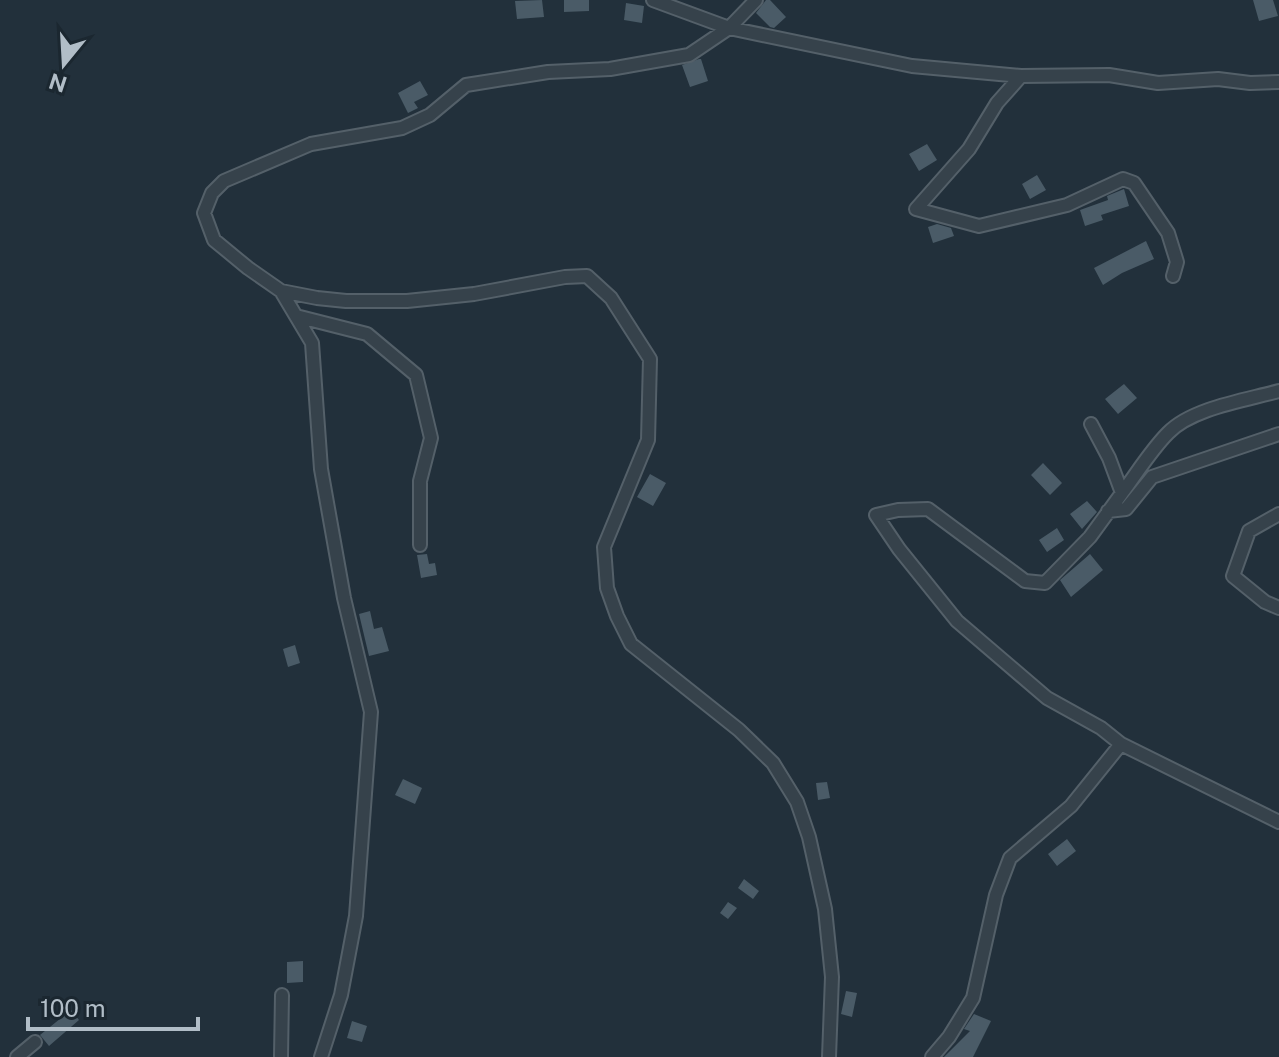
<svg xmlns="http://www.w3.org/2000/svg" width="1279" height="1057" font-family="'Public Sans',sans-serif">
<rect width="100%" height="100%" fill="#22303b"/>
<!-- building -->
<path fill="#4a5b67" d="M 542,0 L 544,17 L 517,19 L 515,1 Z
M 564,0 L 589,0 L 589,11 L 564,12 Z
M 766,0 L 770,0 L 786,17 L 774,28 L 770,27 L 756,13 Z
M 1253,0 L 1273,0 L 1278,16 L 1259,21 Z
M 626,3 L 644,6 L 642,23 L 624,20 Z
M 699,59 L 701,59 L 708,81 L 690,87 L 682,65 Z
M 420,81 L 428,95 L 414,102 L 418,108 L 408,113 L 398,93 Z
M 927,144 L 937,160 L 919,171 L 909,154 Z
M 1037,175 L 1046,190 L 1030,199 L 1022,184 Z
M 1124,189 L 1129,206 L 1101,215 L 1103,220 L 1085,226 L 1080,210 L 1108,200 L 1107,196 Z
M 937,224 L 951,228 L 954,236 L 933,243 L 928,227 Z
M 1146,241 L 1154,259 L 1122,273 L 1103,285 L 1094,268 Z
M 1124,384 L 1137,398 L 1118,414 L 1105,399 Z
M 1043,463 L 1062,483 L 1050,495 L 1031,475 Z
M 650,474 L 666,483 L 653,506 L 637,497 Z
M 1087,501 L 1097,512 L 1082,529 L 1070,514 Z
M 1057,528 L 1064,540 L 1047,552 L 1039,540 Z
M 427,554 L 429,564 L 435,563 L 437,575 L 421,578 L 417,555 Z
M 1090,554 L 1103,570 L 1071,597 L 1060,580 Z
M 370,611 L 374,629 L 382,627 L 389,651 L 369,656 L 359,614 Z
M 295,645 L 300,663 L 288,667 L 283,649 Z
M 403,779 L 422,788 L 415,804 L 395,795 Z
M 827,782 L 830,798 L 818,800 L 816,783 Z
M 1067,839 L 1076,851 L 1057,866 L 1048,854 Z
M 744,879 L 759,891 L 753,899 L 738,888 Z
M 728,902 L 737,908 L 728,919 L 720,913 Z
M 303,961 L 303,982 L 287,983 L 287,962 Z
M 846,991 L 857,993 L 852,1017 L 841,1014 Z
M 71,1010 L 79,1020 L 49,1046 L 40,1035 Z
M 974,1014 L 991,1021 L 973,1057 L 944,1057 L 970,1031 L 964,1029 Z
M 352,1021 L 367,1026 L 362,1042 L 347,1038 Z"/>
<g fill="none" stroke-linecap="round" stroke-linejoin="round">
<defs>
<path id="minor" d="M 653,0 L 729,28 L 912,66 L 1021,76 L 1109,75 L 1158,83 L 1218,79 L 1250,83 L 1279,82
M 756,0 L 729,28 L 689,55 L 610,69 L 548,72 L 466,85 L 430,115 L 402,128 L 311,144 L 224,181 L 212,193 L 204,213 L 214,240 L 248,268 L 281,291 L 317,298 L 346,301 L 407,301 L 474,294 L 565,277 L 587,276 L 611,298 L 650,359 L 648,440 L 604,547 L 607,588 L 617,616 L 631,644 L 739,730 L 773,763 L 797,802 L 809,837 L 825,909 L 832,977 L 829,1057
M 1021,76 L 997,103 L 969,149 L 916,209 L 979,226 L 1067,205 L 1123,179 L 1134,183 L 1168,233 L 1177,262 L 1173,276
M 281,291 L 312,343 L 321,469 L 344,598 L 371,712 L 356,916 L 341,995 L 321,1057
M 296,316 L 367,334 L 416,375 L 431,438 L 420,481 L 420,545
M 1091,424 L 1109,458 L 1122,493 L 1090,537 L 1045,583 L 1025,581 L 928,509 L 898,510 L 876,515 L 899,549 L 957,621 L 1047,698 L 1101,728 L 1121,744
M 1122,493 C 1137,473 1151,450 1168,433 C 1192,408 1247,400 1279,391
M 1108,511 L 1126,509 L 1152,477 L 1279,434
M 1279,514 L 1249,531 L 1233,576 L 1265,602 L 1279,608
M 17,1057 L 35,1042
M 281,1057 L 282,995
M 932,1057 L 949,1037 L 973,998 L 996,895 L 1010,858 L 1071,806 L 1121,744 L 1279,822"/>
</defs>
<!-- minor casing -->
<use href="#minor" stroke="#546069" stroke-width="16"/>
<!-- minor -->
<use href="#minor" stroke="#36424b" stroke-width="12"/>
</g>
<!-- north arrow -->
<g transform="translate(64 64) rotate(198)" stroke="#1b2730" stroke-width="6" paint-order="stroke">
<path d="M0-6L14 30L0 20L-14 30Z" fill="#b1bdc7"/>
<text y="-12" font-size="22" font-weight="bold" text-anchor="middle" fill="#b1bdc7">N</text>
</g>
<!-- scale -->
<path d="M28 1017v12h170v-12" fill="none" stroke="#b1bdc7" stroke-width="4"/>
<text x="40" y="1017" font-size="24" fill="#b1bdc7" stroke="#1b2730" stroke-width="6" paint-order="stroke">100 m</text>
</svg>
